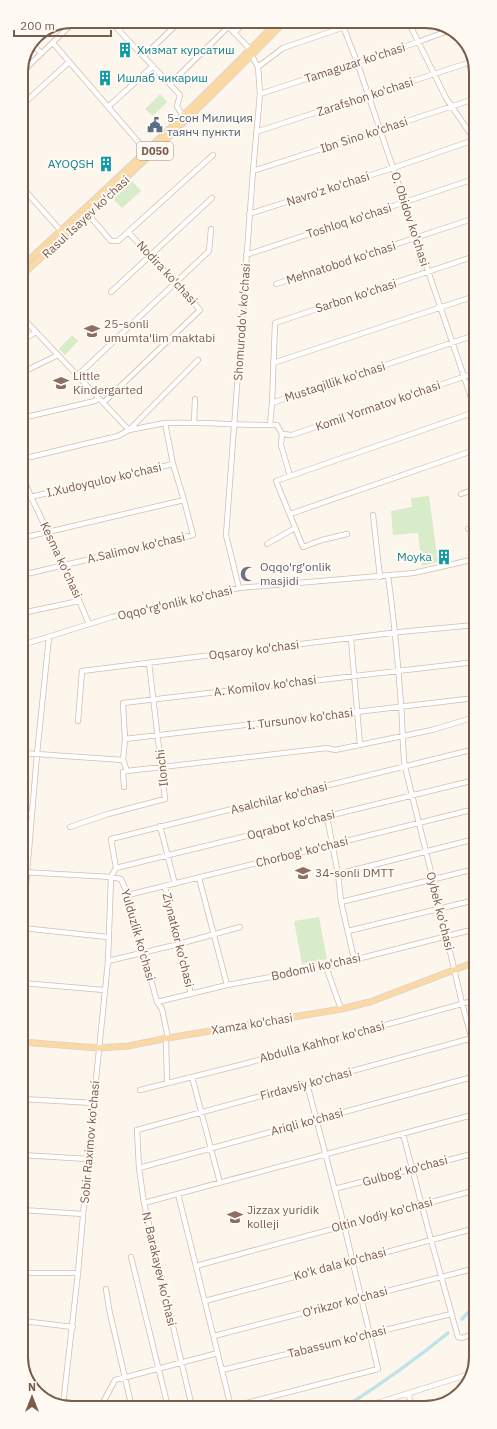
<svg xmlns="http://www.w3.org/2000/svg" width="497" height="1429" font-family="'IBM Plex Sans',sans-serif">
<rect width="100%" height="100%" fill="#fdf6ec"/>
<!-- green -->
<path fill="#d8ecc9" d="M 160,94 L 167,102 L 153,116 L 145,109 Z
M 132,181 L 141,191 L 122,208 L 113,199 Z
M 72,335 L 78,341 L 65,355 L 59,349 Z
M 429,496 L 438,562 L 422,566 L 418,533 L 393,535 L 391,511 L 412,507 L 411,498 Z
M 319,917 L 327,959 L 302,964 L 294,921 Z"/>
<g fill="none" stroke-linecap="round" stroke-linejoin="round">
<!-- canal -->
<path stroke="#bfe3e8" stroke-width="3.5" d="M 462,1319 L 476,1304
M 345,1407 C 381,1384 415,1360 448,1333"/>
<defs>
<path id="minor" d="M 110,21 L 180,95 L 177,106 L 183,117
M 223,21 L 251,50
M 341,21 L 357,62 L 475,409
M 408,21 L 446,98 L 474,139
M 119,30 L 128,21
M 234,33 L 246,21
M 53,43 L 147,152
M 32,44 L 41,53
M 144,56 L 180,21
M 258,67 L 283,48 L 362,21
M 21,73 L 75,21
M 170,84 L 228,27
M 260,94 L 418,42 L 450,30
M 21,106 L 69,62
M 108,107 L 153,66
M 256,132 L 474,61
M 253,171 L 380,130 L 474,99
M 21,186 L 61,231
M 88,214 L 111,241 L 118,241 L 128,232 L 176,283 L 200,310 L 103,403
M 249,214 L 393,168 L 474,140
M 128,232 L 213,155
M 246,255 L 474,179
M 276,284 L 475,218
M 111,292 L 212,198
M 21,316 L 129,430
M 21,341 L 36,332
M 273,363 L 475,296
M 21,373 L 58,355
M 77,376 L 209,251 L 211,229
M 272,403 L 275,323 L 475,256
M 22,418 L 95,401 L 98,398
M 194,422 L 195,399
M 165,423 C 200,422 235,425 270,425 L 272,403 L 475,335
M 270,425 L 277,425 L 282,434 L 281,445 L 290,476
M 129,430 L 165,423 L 173,464
M 282,434 L 292,435 L 475,373
M 22,459 L 118,436 L 129,430 L 198,360
M 22,475 L 31,497 L 64,565 L 89,624
M 461,494 L 475,489
M 22,499 L 173,464 L 184,500
M 290,514 L 475,450
M 373,515 L 380,577
M 468,529 L 475,527
M 347,534 L 322,540 L 303,547 L 276,481 L 475,412
M 22,538 L 184,500 L 193,535 L 22,575
M 267,544 L 295,528
M 388,576 C 394,619 398,662 401,705 C 403,726 402,746 405,767 L 440,908 L 462,1003 L 476,1055
M 239,588 L 226,535 L 253,171 L 260,94 L 258,67 L 252,56
M 22,613 L 79,601
M 351,639 L 360,745
M 22,645 L 112,617 L 239,588 L 414,573 L 475,559
M 78,721 L 82,671 L 399,632 L 475,625
M 125,739 L 475,698
M 22,753 L 123,760
M 127,771 L 123,760 L 125,739 L 123,703 L 475,662
M 124,787 L 123,772 L 127,771 L 327,748 L 335,750 L 432,730 L 475,717
M 22,813 L 32,814
M 327,817 L 338,874 L 341,902 L 354,959
M 160,826 L 175,884
M 70,827 L 108,814 L 165,799 L 149,663
M 116,868 L 111,839 L 475,749
M 22,872 L 111,877 L 121,879 L 128,895 L 157,1002 L 162,1009 L 168,1038
M 338,874 L 475,839
M 199,878 L 227,985
M 165,887 L 191,994
M 128,895 L 475,809
M 341,902 L 475,869
M 22,928 L 108,937
M 348,931 L 475,900
M 22,933 L 37,754 L 49,637
M 108,961 L 179,944 L 240,927
M 326,967 L 341,1009
M 22,983 L 104,990
M 157,1002 L 227,985 L 326,967 L 475,929
M 166,1038 L 167,1083
M 192,1077 L 220,1183
M 140,1090 L 244,1064 L 476,1000
M 22,1099 L 94,1103
M 403,1134 L 431,1240 L 458,1337 L 462,1338 L 476,1333
M 22,1155 L 88,1159
M 139,1168 L 476,1076
M 334,1189 L 476,1153
M 178,1194 L 231,1407
M 144,1203 L 476,1114
M 22,1210 L 83,1214
M 131,1257 L 168,1407
M 196,1266 L 476,1190
M 23,1273 L 78,1273
M 106,1289 L 109,1309 L 132,1408
M 205,1301 L 476,1228
M 23,1321 L 73,1327
M 214,1336 L 476,1268
M 222,1370 L 451,1314
M 34,1388 L 51,1401
M 408,1393 L 412,1406
M 63,1405 L 78,1273 L 88,1159 L 108,961 L 111,877 L 116,868 L 475,780
M 192,1407 L 144,1203 L 139,1168 L 137,1130 L 476,1037
M 231,1407 L 378,1369 L 344,1225 L 307,1084
M 364,1407 L 470,1374
M 100,1408 L 115,1380 L 218,1353"/>
<path id="major" d="M 21,267 C 109,187 196,106 278,21
M 21,276 C 111,193 200,109 285,21
M 22,1042 L 98,1048 L 128,1046 L 168,1038 L 341,1009 L 370,1002 L 475,962"/>
</defs>
<!-- minor casing -->
<use href="#minor" stroke="#d1beb0" stroke-width="6"/>
<!-- major casing -->
<use href="#major" stroke="#dad1cd" stroke-width="7"/>
<!-- minor -->
<use href="#minor" stroke="#fff" stroke-width="4.5"/>
<!-- major -->
<use href="#major" stroke="#fbd9a5" stroke-width="5.5"/>
</g>
<!-- icons -->
<defs>
<symbol id="building-bare" viewBox="-9 -9 18 18"><path d="M-4-6H4V6H1V3H-1V6H-4ZM-2.5-4.3h1.7v1.8h-1.7ZM.8-4.3h1.7v1.8H.8ZM-2.5-1h1.7V.8h-1.7ZM.8-1h1.7V.8H.8Z" fill="#0f9aa8" stroke="#fffaf3" stroke-width="2.5" paint-order="stroke"/></symbol>
<symbol id="civic-bare" viewBox="-9 -9 18 18"><path d="M-.6-6.5H3V-4.5H.6V-3L4-1V1h2V6H-6V1h2V-1L-.6-3ZM-1.2 2.5V6h2.4V2.5Z" fill="#5c6f8a" stroke="#fffaf3" stroke-width="2.5" paint-order="stroke"/></symbol>
<symbol id="school-bare" viewBox="-9 -9 18 18"><path d="M0-5L7-2L0 1L-7-2ZM-4 1L0 2.5L4 1V4Q0 6-4 4Z" fill="#8d6e63" stroke="#fffaf3" stroke-width="2.5" paint-order="stroke"/></symbol>
<symbol id="mosque-bare" viewBox="-9 -9 18 18"><path d="M3.5-4.9A6 6 0 1 0 3.5 4.9A5 5 0 1 1 3.5-4.9Z" fill="#6b7280" stroke="#fffaf3" stroke-width="2.5" paint-order="stroke"/></symbol>
<symbol id="university-bare" viewBox="-9 -9 18 18"><path d="M0-5L7-2L0 1L-7-2ZM-4 1L0 2.5L4 1V4Q0 6-4 4Z" fill="#8d6e63" stroke="#fffaf3" stroke-width="2.5" paint-order="stroke"/></symbol>
</defs>
<g fill-rule="evenodd">
<use href="#building-bare" x="114" y="39" width="22" height="22"/>
<use href="#building-bare" x="94" y="67" width="22" height="22"/>
<use href="#civic-bare" x="144" y="114" width="22" height="22"/>
<use href="#building-bare" x="95" y="153" width="22" height="22"/>
<use href="#school-bare" x="81" y="320" width="22" height="22"/>
<use href="#school-bare" x="50" y="372" width="22" height="22"/>
<use href="#building-bare" x="433" y="546" width="22" height="22"/>
<use href="#mosque-bare" x="237" y="563" width="22" height="22"/>
<use href="#school-bare" x="292" y="862" width="22" height="22"/>
<use href="#university-bare" x="224" y="1206" width="22" height="22"/>
</g>
<g text-anchor="middle" stroke-width="4" stroke-linejoin="round" paint-order="stroke">
<!-- shield labels -->
<rect fill="#fffaf3" stroke="#a28b7f" stroke-width="1" x="137" y="142" width="36" height="18" rx="3"/>
<g font-size="11" font-weight="bold" fill="#7a5c4d">
<text x="155" y="155">D050</text>
</g>
<!-- culture labels -->
<g font-size="12" fill="#0d838f" stroke="#fffaf3" text-anchor="start">
<text x="137" y="54">Хизмат курсатиш</text>
<text x="117" y="82">Ишлаб чикариш</text>
<text x="94" y="168" text-anchor="end">AYOQSH</text>
<text x="432" y="561" text-anchor="end">Moyka</text>
</g>
<!-- street labels -->
<g font-size="12" fill="#7a5c4d" stroke="#fffaf3">
<text transform="translate(355 63) rotate(-18)" y="4">Tamaguzar ko'chasi</text>
<text transform="translate(365 97) rotate(-18)" y="4">Zarafshon ko'chasi</text>
<text transform="translate(364 135) rotate(-18)" y="4">Ibn Sino ko'chasi</text>
<text transform="translate(328 189) rotate(-18)" y="4">Navro'z ko'chasi</text>
<text transform="translate(86 217) rotate(-43)" y="4">Rasul Isayev ko'chasi</text>
<text transform="translate(410 219) rotate(72)" y="4">O. Obidov ko'chasi</text>
<text transform="translate(349 221) rotate(-18)" y="4">Toshloq ko'chasi</text>
<text transform="translate(341 263) rotate(-18)" y="4">Mehnatobod ko'chasi</text>
<text transform="translate(167 273) rotate(47)" y="4">Nodira ko'chasi</text>
<text transform="translate(356 296) rotate(-18)" y="4">Sarbon ko'chasi</text>
<text transform="translate(242 322) rotate(-86)" y="4">Shomurodo'v ko'chasi</text>
<text transform="translate(335 382) rotate(-18)" y="4">Mustaqillik ko'chasi</text>
<text transform="translate(378 406) rotate(-19)" y="4">Komil Yormatov ko'chasi</text>
<text transform="translate(104 480) rotate(-13)" y="4">I.Xudoyqulov ko'chasi</text>
<text transform="translate(136 548) rotate(-13)" y="4">A.Salimov ko'chasi</text>
<text transform="translate(61 560) rotate(65)" y="4">Kesma ko'chasi</text>
<text transform="translate(175 603) rotate(-13)" y="4">Oqqo'rg'onlik ko'chasi</text>
<text transform="translate(254 650) rotate(-7)" y="4">Oqsaroy ko'chasi</text>
<text transform="translate(265 686) rotate(-7)" y="4">A. Komilov ko'chasi</text>
<text transform="translate(300 719) rotate(-7)" y="4">I. Tursunov ko'chasi</text>
<text transform="translate(162 768) rotate(-96)" y="4">Ilonchi</text>
<text transform="translate(279 798) rotate(-14)" y="4">Asalchilar ko'chasi</text>
<text transform="translate(291 825) rotate(-14)" y="4">Oqrabot ko'chasi</text>
<text transform="translate(302 852) rotate(-14)" y="4">Chorbog' ko'chasi</text>
<text transform="translate(440 911) rotate(76)" y="4">Oybek ko'chasi</text>
<text transform="translate(138 935) rotate(74)" y="4">Yulduzlik ko'chasi</text>
<text transform="translate(178 940) rotate(76)" y="4">Ziynatkor ko'chasi</text>
<text transform="translate(316 967) rotate(-12)" y="4">Bodomli ko'chasi</text>
<text transform="translate(252 1024) rotate(-9)" y="4">Xamza ko'chasi</text>
<text transform="translate(322 1042) rotate(-15)" y="4">Abdulla Kahhor ko'chasi</text>
<text transform="translate(306 1084) rotate(-15)" y="4">Firdavsiy ko'chasi</text>
<text transform="translate(307 1122) rotate(-15)" y="4">Ariqli ko'chasi</text>
<text transform="translate(90 1142) rotate(-85)" y="4">Sobir Raximov ko'chasi</text>
<text transform="translate(405 1171) rotate(-15)" y="4">Gulbog' ko'chasi</text>
<text transform="translate(382 1215) rotate(-15)" y="4">Oltin Vodiy ko'chasi</text>
<text transform="translate(340 1264) rotate(-15)" y="4">Ko'k dala ko'chasi</text>
<text transform="translate(159 1269) rotate(77)" y="4">N. Barakayev ko'chasi</text>
<text transform="translate(345 1302) rotate(-15)" y="4">O'rikzor ko'chasi</text>
<text transform="translate(337 1342) rotate(-14)" y="4">Tabassum ko'chasi</text>
</g>
<!-- service labels -->
<g font-size="12" fill="#4e5e75" stroke="#fffaf3" text-anchor="start">
<text x="167" y="122">5-сон Милиция<tspan x="167" dy="14">таянч пункти</tspan></text>
</g>
<!-- education labels -->
<g font-size="12" fill="#785e54" stroke="#fffaf3" text-anchor="start">
<text x="104" y="328">25-sonli<tspan x="104" dy="14">umumta'lim maktabi</tspan></text>
<text x="73" y="380">Little<tspan x="73" dy="14">Kindergarted</tspan></text>
<text x="315" y="877">34-sonli DMTT</text>
<text x="247" y="1214">Jizzax yuridik<tspan x="247" dy="14">kolleji</tspan></text>
</g>
<!-- worship labels -->
<g font-size="12" fill="#5b616d" stroke="#fffaf3" text-anchor="start">
<text x="260" y="571">Oqqo'rg'onlik<tspan x="260" dy="14">masjidi</tspan></text>
</g>
</g>
<!-- crop -->
<path d="M0 0H497V1429H0ZM72 28H425A44 44 0 0 1 469 72V1357A44 44 0 0 1 425 1401H72A44 44 0 0 1 28 1357V72A44 44 0 0 1 72 28Z" fill="#fffaf3" fill-rule="evenodd"/>
<path fill="none" stroke="#7a5c4d" stroke-width="2" d="M72 28H425A44 44 0 0 1 469 72V1357A44 44 0 0 1 425 1401H72A44 44 0 0 1 28 1357V72A44 44 0 0 1 72 28Z"/>
<!-- north arrow -->
<g transform="translate(32 1397)" stroke="#fffaf3" stroke-width="3" paint-order="stroke">
<path d="M0-3L7 15L0 10L-7 15Z" fill="#7a5c4d"/>
<text y="-6" font-size="11" font-weight="bold" text-anchor="middle" fill="#7a5c4d">N</text>
</g>
<!-- scale -->
<path d="M14 30v6h97v-6" fill="none" stroke="#7a5c4d" stroke-width="2"/>
<text x="20" y="30" font-size="12" fill="#7a5c4d" stroke="#fffaf3" stroke-width="3" paint-order="stroke">200 m</text>
</svg>
